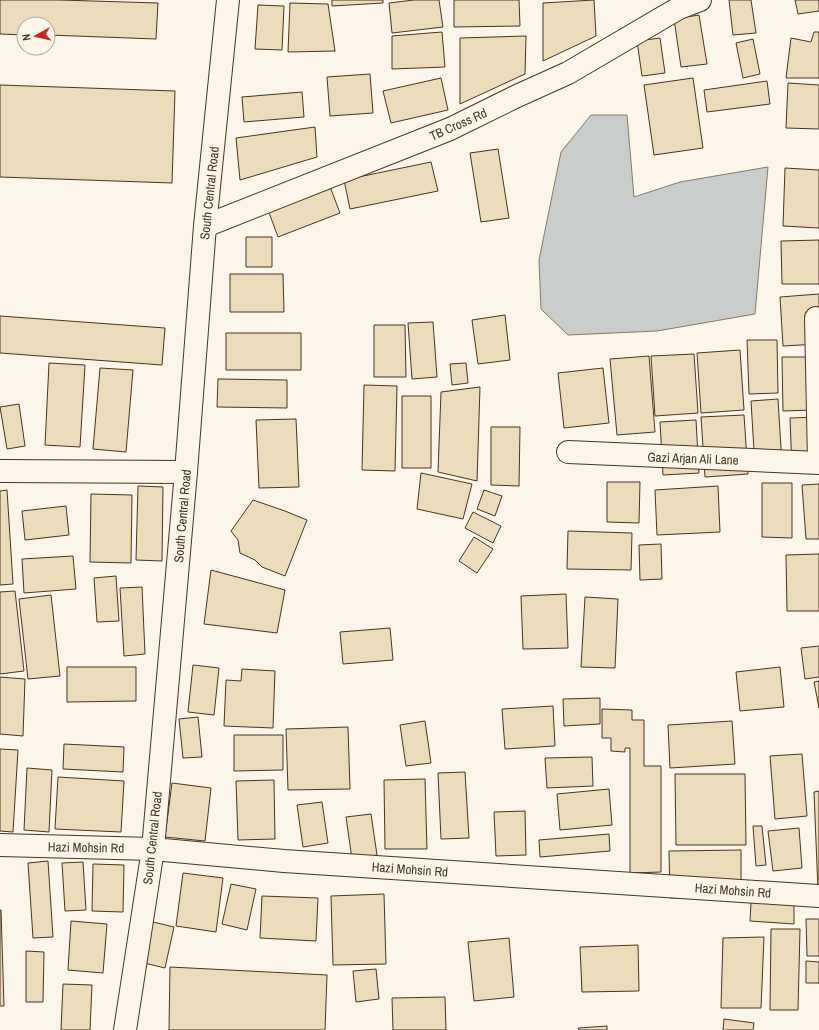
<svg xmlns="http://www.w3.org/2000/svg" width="819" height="1030" font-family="'Archivo Narrow',sans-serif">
<rect width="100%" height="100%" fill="#fbf6e9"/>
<!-- water -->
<path fill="#c9cecd" stroke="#887966" d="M 591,115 L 627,115 L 634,197 L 680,182 L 768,167 L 755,314 L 657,331 L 568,335 L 541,309 L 539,260 L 561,152 Z"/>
<!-- building -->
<path fill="#ecdcbc" stroke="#4a3520" d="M 0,0 L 60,0 L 158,3 L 156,39 L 48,35 L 48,24 L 24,24 L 24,35 L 0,34 Z
M 332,0 L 383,0 L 383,3 L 332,6 Z
M 414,0 L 439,0 L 443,27 L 392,33 L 389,3 Z
M 454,0 L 519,0 L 520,26 L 454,27 Z
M 594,0 L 596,36 L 543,61 L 543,3 Z
M 729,0 L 751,0 L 756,33 L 733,35 Z
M 795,0 L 819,0 L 819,11 L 798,14 Z
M 290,3 L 328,4 L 335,51 L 288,52 Z
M 258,5 L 284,6 L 282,50 L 255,49 Z
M 699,15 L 707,64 L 681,67 L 674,19 Z
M 442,32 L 445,67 L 392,69 L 392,36 Z
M 814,32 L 819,32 L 819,78 L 786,78 L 791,38 L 811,42 Z
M 526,36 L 525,74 L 460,104 L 460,38 Z
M 660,38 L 665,73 L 642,76 L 637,41 Z
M 753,39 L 760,74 L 743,78 L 736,43 Z
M 370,74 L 373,113 L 330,116 L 327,77 Z
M 441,78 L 448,110 L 391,123 L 383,91 Z
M 693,78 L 703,148 L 654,155 L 644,85 Z
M 767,81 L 770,104 L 707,112 L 704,90 Z
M 788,83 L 819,85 L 819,129 L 786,128 Z
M 0,85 L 175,91 L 172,183 L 0,177 Z
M 302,92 L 304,117 L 244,122 L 242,97 Z
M 315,127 L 317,157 L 240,180 L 236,138 Z
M 498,149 L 509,218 L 481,222 L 470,153 Z
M 431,162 L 438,191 L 350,209 L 344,180 Z
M 785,168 L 819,170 L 819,228 L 783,226 Z
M 326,176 L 340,213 L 278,237 L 264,199 Z
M 246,237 L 272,237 L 272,267 L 246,267 Z
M 819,240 L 819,284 L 782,284 L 781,241 Z
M 230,274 L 283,274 L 284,312 L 230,312 Z
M 819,294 L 819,344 L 783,346 L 780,297 Z
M 505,315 L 510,360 L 478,364 L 472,320 Z
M 0,316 L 165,328 L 162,365 L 0,353 Z
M 433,322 L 437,377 L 412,379 L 408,323 Z
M 374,325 L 405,325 L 406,377 L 374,377 Z
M 226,333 L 301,333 L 301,370 L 226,370 Z
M 747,340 L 777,340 L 778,393 L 749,394 Z
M 740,350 L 744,410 L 701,413 L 697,353 Z
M 694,354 L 698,413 L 655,416 L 651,356 Z
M 649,356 L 655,432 L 617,435 L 610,359 Z
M 782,357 L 812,357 L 813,410 L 783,411 Z
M 49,363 L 85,365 L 80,447 L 45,445 Z
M 466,363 L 468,383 L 452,385 L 450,364 Z
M 100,368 L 133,370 L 126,452 L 93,449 Z
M 603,368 L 609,423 L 564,428 L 558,373 Z
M 218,379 L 287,380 L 287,408 L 217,407 Z
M 364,385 L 397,386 L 395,471 L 362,470 Z
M 480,387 L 477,481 L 438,472 L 441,392 Z
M 402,396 L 431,396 L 431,468 L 402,468 Z
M 778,399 L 782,465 L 755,467 L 751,401 Z
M 19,404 L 25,446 L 7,449 L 0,407 Z
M 744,415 L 748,474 L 705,477 L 701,417 Z
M 819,417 L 819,470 L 792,471 L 790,418 Z
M 296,419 L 299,487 L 259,488 L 256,420 Z
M 696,420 L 699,473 L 663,475 L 660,422 Z
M 491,427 L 520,427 L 519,486 L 491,485 Z
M 421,473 L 472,484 L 463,519 L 417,509 Z
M 607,482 L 640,482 L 639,523 L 607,522 Z
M 762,483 L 792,483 L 792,538 L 762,537 Z
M 819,484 L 819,539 L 806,539 L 802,485 Z
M 138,486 L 163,487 L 162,561 L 136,560 Z
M 718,486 L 720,532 L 657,535 L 655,490 Z
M 7,490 L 13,584 L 0,585 L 0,491 Z
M 484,490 L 502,496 L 495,516 L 477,509 Z
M 91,494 L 132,495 L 131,563 L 90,562 Z
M 253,500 L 285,511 L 307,520 L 285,576 L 262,567 L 255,560 L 240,553 L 238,540 L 231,531 Z
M 66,506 L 69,535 L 25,540 L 22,511 Z
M 473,512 L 501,526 L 493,543 L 465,528 Z
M 568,531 L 632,533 L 631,570 L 567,569 Z
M 474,537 L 493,549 L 477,573 L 459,561 Z
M 661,544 L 662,579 L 640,580 L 639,545 Z
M 819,554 L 819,611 L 787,611 L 786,555 Z
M 73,556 L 76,589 L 24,593 L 22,559 Z
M 211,570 L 285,590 L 277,633 L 204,624 Z
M 116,576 L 119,621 L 97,622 L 94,578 Z
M 142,587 L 145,654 L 124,656 L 120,588 Z
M 15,591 L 24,671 L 0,674 L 0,592 Z
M 566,594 L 568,648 L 523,649 L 521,596 Z
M 51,595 L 60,676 L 28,679 L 19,599 Z
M 585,597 L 618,599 L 615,668 L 581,667 Z
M 390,628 L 393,660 L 343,664 L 340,632 Z
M 819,646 L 819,677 L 805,679 L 801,648 Z
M 193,665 L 219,668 L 214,715 L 188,712 Z
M 67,667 L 136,667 L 136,701 L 67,702 Z
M 780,667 L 784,707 L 740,711 L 736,672 Z
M 242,669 L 275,671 L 273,728 L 224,726 L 226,680 L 241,681 Z
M 0,677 L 25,679 L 23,736 L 0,734 Z
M 819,681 L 819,708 L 814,682 Z
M 600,698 L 600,724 L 564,726 L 563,699 Z
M 553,706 L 555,746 L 505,749 L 502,709 Z
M 602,709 L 632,710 L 632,720 L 644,720 L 644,766 L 661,766 L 661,872 L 630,873 L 630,748 L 625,748 L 625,752 L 611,751 L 611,738 L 602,738 Z
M 198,717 L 202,757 L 183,758 L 179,719 Z
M 425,721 L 431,763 L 406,766 L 400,725 Z
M 732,721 L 735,764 L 670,768 L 668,725 Z
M 348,727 L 350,789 L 288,790 L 286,729 Z
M 234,735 L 283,735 L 283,770 L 234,771 Z
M 64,744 L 124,747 L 123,772 L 63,769 Z
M 0,749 L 18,750 L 13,832 L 0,831 Z
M 802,754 L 807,816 L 775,819 L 770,756 Z
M 592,757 L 593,786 L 547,788 L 545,758 Z
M 27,768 L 52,770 L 49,832 L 24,830 Z
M 465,772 L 469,838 L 441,839 L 438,773 Z
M 675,774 L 745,774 L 746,845 L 676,845 Z
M 58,777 L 124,781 L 121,832 L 55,829 Z
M 425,779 L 427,849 L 385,849 L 384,780 Z
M 274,780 L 275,839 L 238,840 L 236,781 Z
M 172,783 L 211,788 L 205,841 L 165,837 Z
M 609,789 L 612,825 L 560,830 L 557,794 Z
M 819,791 L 819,891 L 818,891 L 814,792 Z
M 322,802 L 328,843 L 303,847 L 297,805 Z
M 525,811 L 526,855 L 496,856 L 494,812 Z
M 371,814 L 377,855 L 352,859 L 346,817 Z
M 753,826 L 762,826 L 766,865 L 756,866 Z
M 799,828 L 802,868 L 773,871 L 768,831 Z
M 609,834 L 610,851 L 540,857 L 539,840 Z
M 741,850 L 741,897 L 670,898 L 669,851 Z
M 48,861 L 53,937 L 33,938 L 28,863 Z
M 83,862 L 86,910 L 65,911 L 62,863 Z
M 93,864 L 124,865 L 123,912 L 92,911 Z
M 183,873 L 223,878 L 216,932 L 176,926 Z
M 231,884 L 256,889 L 247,930 L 222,924 Z
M 384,894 L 386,964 L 333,965 L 331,896 Z
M 262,896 L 318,898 L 316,941 L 260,938 Z
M 751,902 L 794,905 L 794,924 L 750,921 Z
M 0,910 L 1,910 L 4,1006 L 0,1006 Z
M 806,919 L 819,919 L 819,956 L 807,956 Z
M 71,921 L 107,924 L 103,973 L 68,970 Z
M 149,921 L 174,927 L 165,968 L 140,962 Z
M 771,929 L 800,929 L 798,1010 L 770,1010 Z
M 764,937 L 761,1008 L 721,1008 L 723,938 Z
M 509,938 L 514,997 L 474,1001 L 468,942 Z
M 638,945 L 639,991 L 582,992 L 580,947 Z
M 26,951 L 44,952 L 43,1002 L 26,1002 Z
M 806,961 L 819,962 L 819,983 L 806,983 Z
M 170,967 L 327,975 L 325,1030 L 169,1030 Z
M 376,969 L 379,999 L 356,1002 L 353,971 Z
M 63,984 L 92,985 L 90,1030 L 61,1030 Z
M 445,997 L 446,1030 L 393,1030 L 392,998 Z
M 724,1019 L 754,1023 L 753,1030 L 723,1030 Z
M 607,1026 L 607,1030 L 579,1030 L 578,1028 Z"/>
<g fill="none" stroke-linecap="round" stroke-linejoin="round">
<defs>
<path id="minor" d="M 205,226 L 450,129 L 517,96 L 568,73 L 679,8 L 700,0
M 816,318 L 819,461
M 568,452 L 819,463
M 0,471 L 186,472"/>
<path id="tertiary" d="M 0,845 L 153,849 L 284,861 L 819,896
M 125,1030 L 153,849 L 186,472 L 205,226 L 228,0"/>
</defs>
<!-- minor casing -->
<use href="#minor" stroke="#4a3520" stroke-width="24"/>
<!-- tertiary casing -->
<use href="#tertiary" stroke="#4a3520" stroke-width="24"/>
<!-- minor -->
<use href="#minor" stroke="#fbf6e9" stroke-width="22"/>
<!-- tertiary -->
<use href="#tertiary" stroke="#fbf6e9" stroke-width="22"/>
</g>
<g text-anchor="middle" stroke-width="3" stroke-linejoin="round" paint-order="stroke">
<!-- street labels -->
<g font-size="13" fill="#4a3520" stroke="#fbf6e9">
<text transform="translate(458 124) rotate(-24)" y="5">TB Cross Rd</text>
<text transform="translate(209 193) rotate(-84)" y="5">South Central Road</text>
<text transform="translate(693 458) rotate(2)" y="5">Gazi Arjan Ali Lane</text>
<text transform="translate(182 516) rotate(-85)" y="5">South Central Road</text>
<text transform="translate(152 838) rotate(-84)" y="5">South Central Road</text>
<text transform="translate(86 847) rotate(1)" y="5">Hazi Mohsin Rd</text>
<text transform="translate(410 869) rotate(4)" y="5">Hazi Mohsin Rd</text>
<text transform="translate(733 890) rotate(4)" y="5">Hazi Mohsin Rd</text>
</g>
</g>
<!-- north arrow -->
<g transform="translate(36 36) rotate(262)"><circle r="19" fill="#fbf6e9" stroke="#b4a999"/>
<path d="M0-3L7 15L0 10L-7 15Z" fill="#c62828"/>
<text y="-6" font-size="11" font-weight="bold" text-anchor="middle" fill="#4a3520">N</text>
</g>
</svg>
